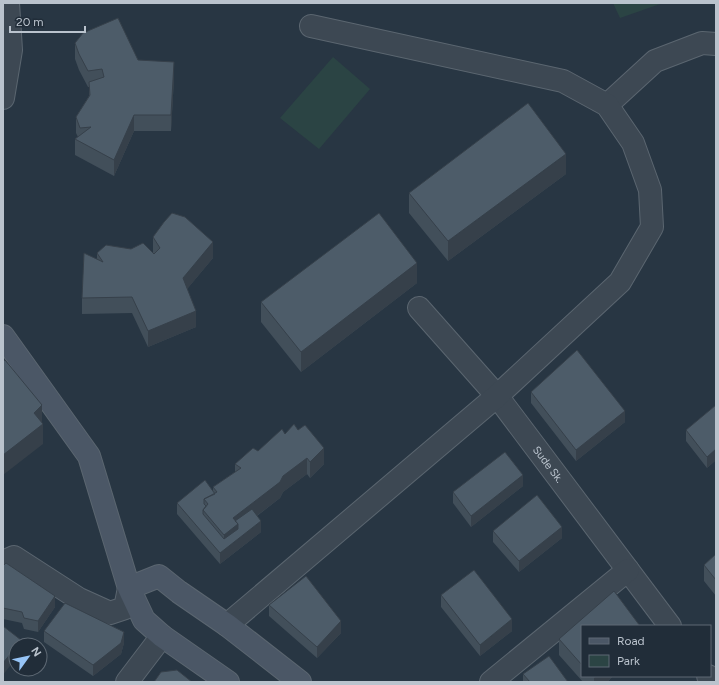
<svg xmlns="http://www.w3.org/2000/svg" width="719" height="685" font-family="Figtree,sans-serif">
<rect width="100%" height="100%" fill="#283643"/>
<!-- green -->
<path fill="#2b4444" d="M 613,3 L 663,3 L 620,18 Z
M 333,57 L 370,89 L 319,149 L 280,118 Z"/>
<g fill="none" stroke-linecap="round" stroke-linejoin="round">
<defs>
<g id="street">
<path d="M 3,98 L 11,50 L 8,3"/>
<path d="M 607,105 L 655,61 L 702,43 L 716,44"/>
<path id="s1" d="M 419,308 L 497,396 L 670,626"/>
<path d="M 3,562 L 14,557 L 79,599 L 110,613 L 125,608 L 129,588"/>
<path d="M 227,625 L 497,396 L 620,282 L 652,227 L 650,190 L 633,143 L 607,105 L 563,81 L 311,26"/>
<path d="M 708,676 L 713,682"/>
<path d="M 127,682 L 162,636"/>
<path d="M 491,682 L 628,570"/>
</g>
<path id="secondary" d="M 3,336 L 89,456 L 129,588 L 144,620 L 162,636 L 228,682
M 129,588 L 159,576 L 179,592 L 227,625 L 300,682"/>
</defs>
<!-- street casing -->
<use href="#street" stroke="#5b6670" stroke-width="24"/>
<!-- secondary casing -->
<use href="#secondary" stroke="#5b6670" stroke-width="24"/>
<!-- street -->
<use href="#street" stroke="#3d4853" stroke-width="22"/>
<!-- secondary -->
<use href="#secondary" stroke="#4b5766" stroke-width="22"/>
</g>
<!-- wall -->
<path fill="#424f5a" d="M 75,43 L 138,60 L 174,78 L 171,131 L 134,131 L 114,176 L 75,155 L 75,139 L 78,137 L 76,133 L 76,117 L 89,96 L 89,87 L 88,87 L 79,70 L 75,59 Z
M 566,174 L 448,261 L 409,213 L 409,193 Z
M 153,237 L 213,258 L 187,289 L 196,327 L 148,347 L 132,313 L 82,314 L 82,298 L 97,260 L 97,253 L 153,253 Z
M 417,283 L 301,372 L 261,322 L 261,302 Z
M 531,392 L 625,422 L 576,461 L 531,403 Z
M 716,405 L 716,460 L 707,468 L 686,441 L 686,430 Z
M 285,434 L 324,464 L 310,478 L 307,474 L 283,492 L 280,498 L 257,516 L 261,532 L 220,564 L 177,514 L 177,503 L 213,491 L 213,487 L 235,472 L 235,464 L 258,451 Z
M 523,486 L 471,527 L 453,503 L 453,492 Z
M 493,531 L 562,538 L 519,572 L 493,542 Z
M 716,554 L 716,596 L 704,581 L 704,565 Z
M 3,566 L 55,607 L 38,632 L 24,629 L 22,623 L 3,619 Z
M 441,595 L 512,631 L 480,656 L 441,607 Z
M 269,605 L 341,633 L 317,658 L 269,616 Z
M 582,626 L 582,676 L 613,676 L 607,682 L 583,682 L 559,655 L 559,639 Z
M 44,631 L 124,643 L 121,654 L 93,676 L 44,642 Z
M 523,674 L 568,682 L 523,682 Z"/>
<!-- shaded-wall -->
<path fill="#36404a" d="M 174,62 L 174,78 L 171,131 L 171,115 Z
M 134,115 L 134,131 L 114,176 L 114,160 Z
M 566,154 L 566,174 L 448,261 L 448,241 Z
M 213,242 L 213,258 L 183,294 L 183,278 Z
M 417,263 L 417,283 L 301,372 L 301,352 Z
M 196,311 L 196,327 L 148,347 L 148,331 Z
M 42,405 L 42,425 L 43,424 L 43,444 L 3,475 L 3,455 L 34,413 Z
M 625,411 L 625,422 L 576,461 L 576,450 Z
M 324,448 L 324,464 L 310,478 L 310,462 Z
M 716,449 L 716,460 L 707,468 L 707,457 Z
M 307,458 L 307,474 L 283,492 L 280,498 L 238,530 L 261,521 L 261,532 L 220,564 L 220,553 L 224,550 L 224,535 L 233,518 L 283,476 Z
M 523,475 L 523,486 L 471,527 L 471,516 Z
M 562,527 L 562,538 L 519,572 L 519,561 Z
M 55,596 L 55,607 L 38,632 L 38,621 Z
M 512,619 L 512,631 L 480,656 L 480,645 Z
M 341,621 L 341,633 L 317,658 L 317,647 Z
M 124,632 L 124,643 L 121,654 L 93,676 L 93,665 Z
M 21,640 L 21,645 L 18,645 Z
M 16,647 L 16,658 L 3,675 L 3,663 Z
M 596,676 L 613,676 L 607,682 L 594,682 L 594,678 Z"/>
<!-- building -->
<path fill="#4d5c69" stroke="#36404a" d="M 118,18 L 138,60 L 174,62 L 171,115 L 134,115 L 114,160 L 75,139 L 91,127 L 80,128 L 76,117 L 90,95 L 89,82 L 104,77 L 102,69 L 88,71 L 79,54 L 75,43 L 83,33 Z
M 528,103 L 566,154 L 448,241 L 409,193 Z
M 172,213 L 185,217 L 213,242 L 183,278 L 196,311 L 148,331 L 132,297 L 82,298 L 84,253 L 103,262 L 97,253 L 106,245 L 131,249 L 143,243 L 154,254 L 160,248 L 153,237 L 164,222 Z
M 379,213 L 417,263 L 301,352 L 261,302 Z
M 577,350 L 625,411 L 576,450 L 531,392 Z
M 5,360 L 42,405 L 34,413 L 43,424 L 3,455 L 3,361 Z
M 716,405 L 716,449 L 707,457 L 686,430 Z
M 294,424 L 298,430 L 305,425 L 324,448 L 310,462 L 307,458 L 283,476 L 280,482 L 233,518 L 238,524 L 224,535 L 203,510 L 208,504 L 204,499 L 217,492 L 213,487 L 241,468 L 235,464 L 253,448 L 258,451 L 282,429 L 285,434 Z
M 505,452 L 523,475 L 471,516 L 453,492 Z
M 205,480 L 215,494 L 204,499 L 204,504 L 206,506 L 203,510 L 203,514 L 224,539 L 238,529 L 238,524 L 235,521 L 252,509 L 261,521 L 220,553 L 177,503 Z
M 537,495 L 562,527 L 519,561 L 493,531 Z
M 716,554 L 716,580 L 704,565 Z
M 6,563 L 55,596 L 38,621 L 24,618 L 22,612 L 3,608 L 3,566 Z
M 474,570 L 512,619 L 480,645 L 441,595 Z
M 306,576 L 341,621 L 317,647 L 269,605 Z
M 614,591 L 640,626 L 582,626 L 582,665 L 559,639 Z
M 65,603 L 124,632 L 121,643 L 93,665 L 44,631 Z
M 3,626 L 21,640 L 18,645 L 16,645 L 16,647 L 3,663 Z
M 549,656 L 568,682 L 530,682 L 523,674 Z
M 177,670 L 192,682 L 154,682 L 161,672 Z"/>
<g text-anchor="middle" stroke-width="3" stroke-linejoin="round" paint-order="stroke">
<!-- street labels -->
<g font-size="11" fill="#bac3cd" stroke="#212d39">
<text dy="4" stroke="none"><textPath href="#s1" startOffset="203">Sude Sk.</textPath></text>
</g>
</g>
<!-- border -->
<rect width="719" height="685" fill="none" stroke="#bac3cd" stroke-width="8"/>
<!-- legend -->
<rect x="581" y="625" width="130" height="52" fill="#212d39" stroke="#5e6974"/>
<rect x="589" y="638" width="20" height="6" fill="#4b5766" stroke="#5e6974"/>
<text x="617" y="645" font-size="12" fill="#bac3cd">Road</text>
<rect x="589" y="655" width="20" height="12" fill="#2b4444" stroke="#5e6974"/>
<text x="617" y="665" font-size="12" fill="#bac3cd">Park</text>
<!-- north arrow -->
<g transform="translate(28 657) rotate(57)"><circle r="19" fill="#212d39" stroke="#5e6974"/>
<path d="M0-3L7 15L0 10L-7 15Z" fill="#96c4f6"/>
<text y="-6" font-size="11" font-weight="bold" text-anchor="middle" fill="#bac3cd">N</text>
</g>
<!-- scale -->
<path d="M10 26v6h75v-6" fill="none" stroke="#bac3cd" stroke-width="2"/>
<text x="16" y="26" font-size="12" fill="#bac3cd" stroke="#212d39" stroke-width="3" paint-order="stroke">20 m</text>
</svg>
